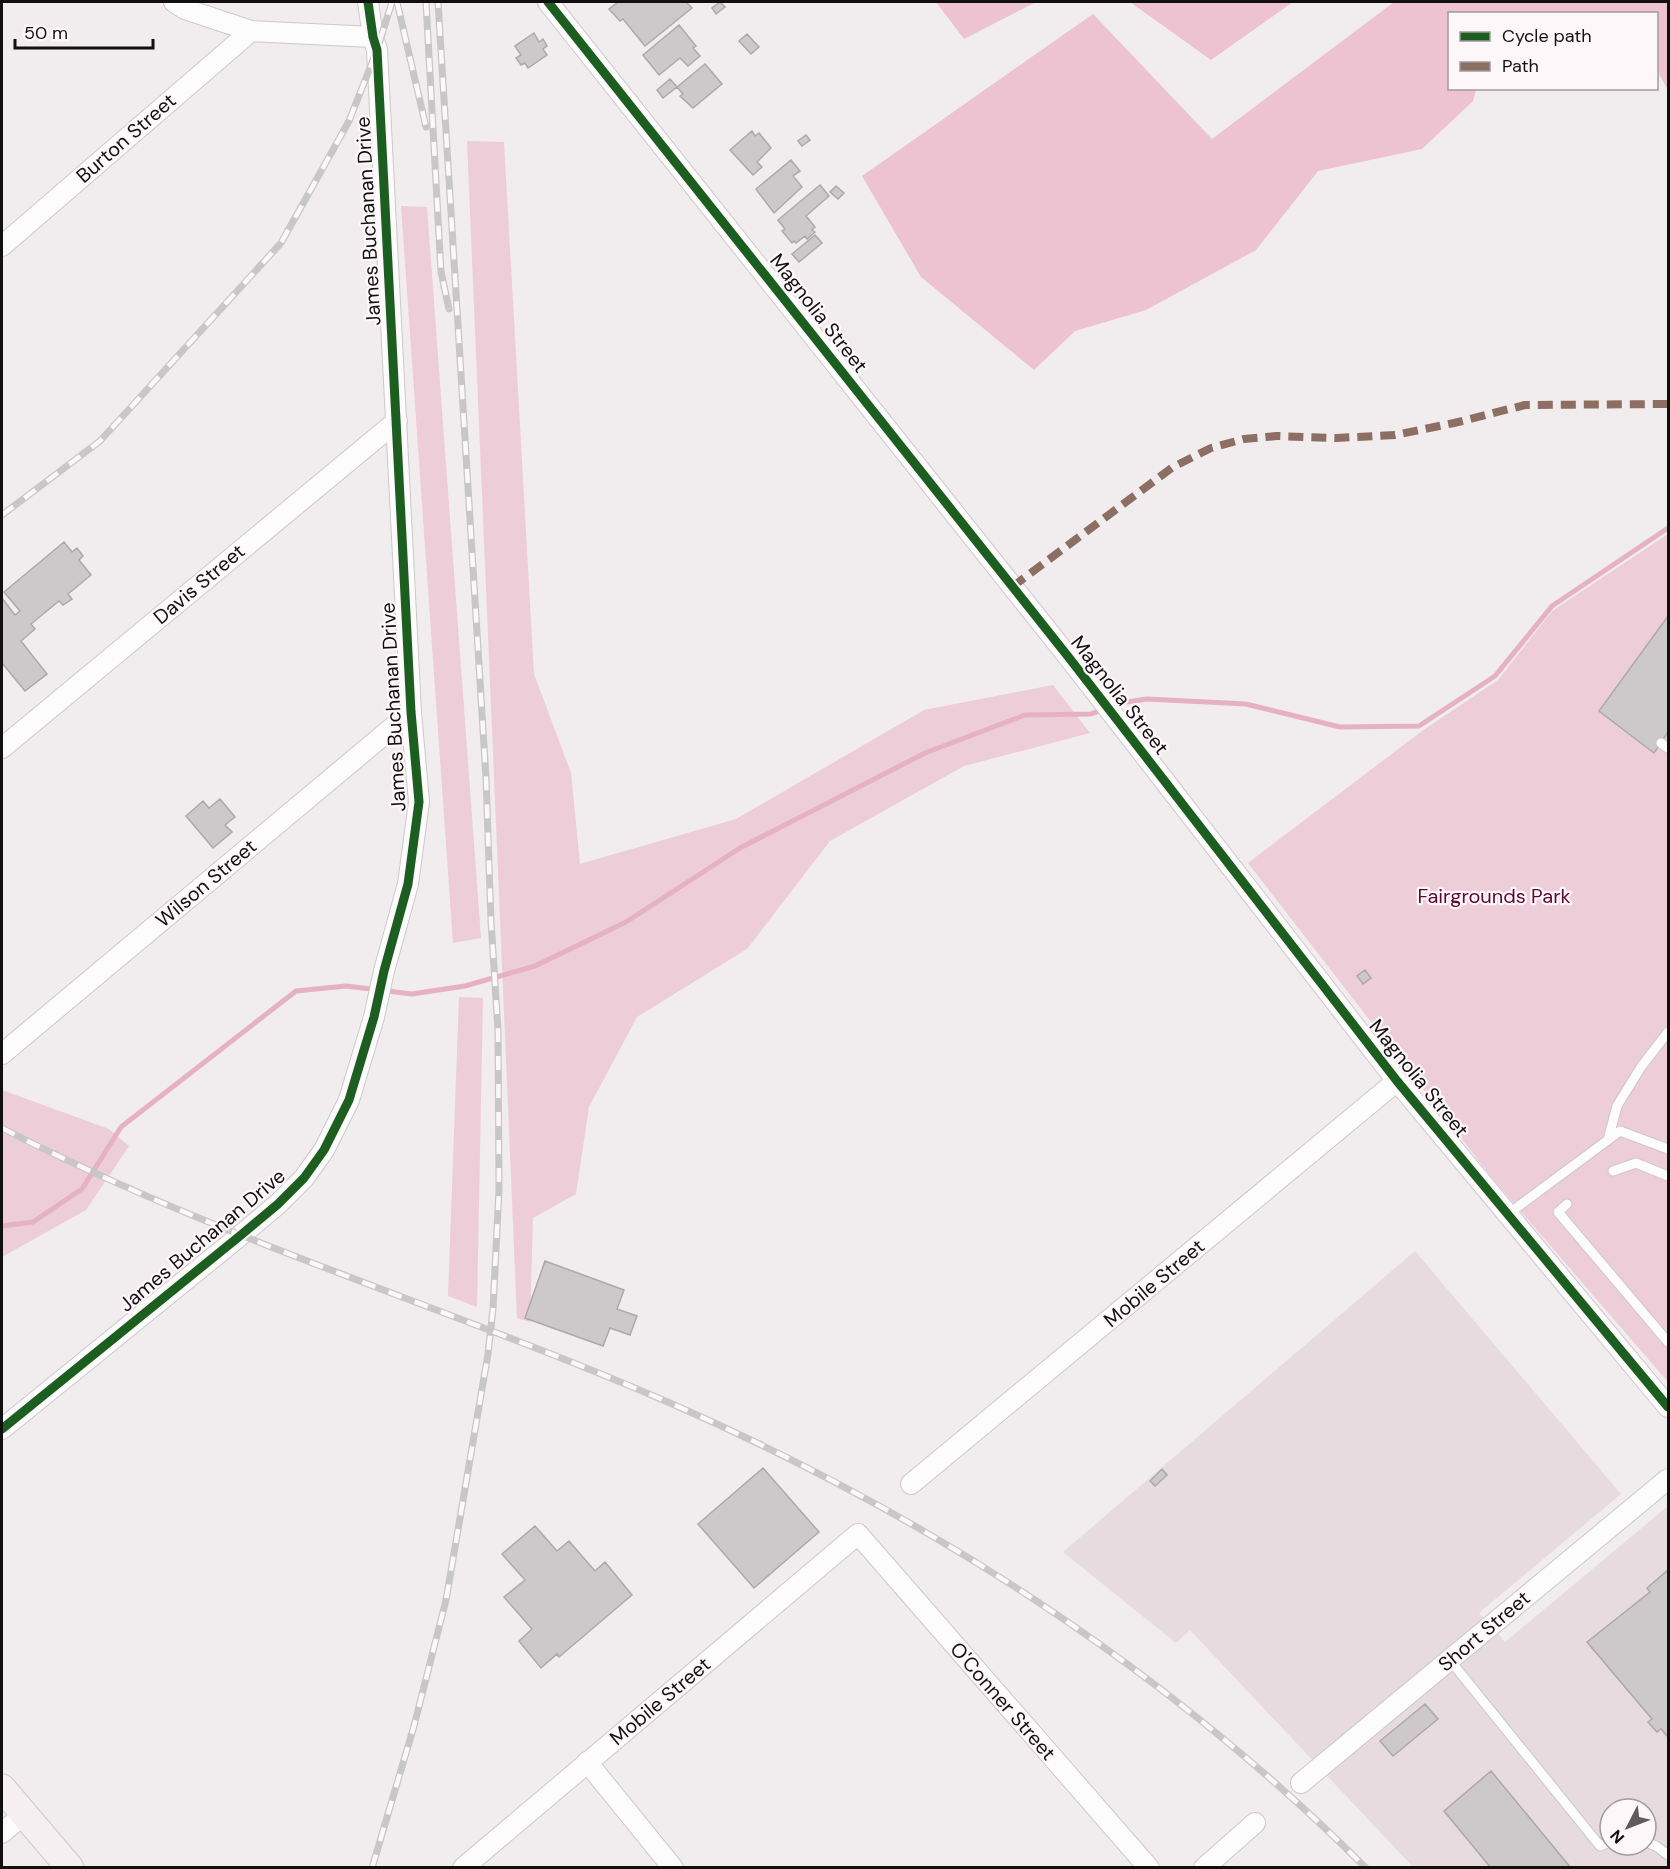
<svg xmlns="http://www.w3.org/2000/svg" width="1670" height="1869" font-family="'DM Sans',sans-serif">
<rect width="100%" height="100%" fill="#f1eced"/>
<!-- built -->
<path fill="#e7dbdf" fill-rule="evenodd" d="M 1415,1251 L 1621,1494 L 1479,1613 L 1505,1642 L 1668,1506 L 1668,1867 L 1413,1867 L 1190,1630 L 1176,1643 L 1063,1552 ZM 1610,1809 L 1646,1809 L 1646,1845 L 1610,1845 Z"/>
<!-- green -->
<path fill="#edcdd8" d="M 467,141 L 504,142 L 534,674 L 571,773 L 580,864 L 736,819 L 924,710 L 1053,685 L 1090,733 L 964,766 L 830,841 L 747,949 L 637,1017 L 589,1107 L 576,1194 L 533,1218 L 530,1322 L 517,1318 Z
M 401,206 L 427,207 L 481,938 L 453,943 Z
M 1668,534 L 1668,1382 L 1492,1178 L 1248,863 L 1422,731 L 1498,680 L 1552,611 Z
M 459,997 L 483,998 L 477,1307 L 448,1296 Z
M 2,1090 L 109,1129 L 129,1146 L 86,1210 L 2,1257 Z"/>
<!-- forest -->
<path fill="#edc2d1" d="M 936,2 L 1036,2 L 964,39 Z
M 1130,2 L 1293,2 L 1211,60 Z
M 1394,2 L 1668,2 L 1668,90 L 1657,71 L 1656,14 L 1533,14 L 1528,12 L 1450,14 L 1450,88 L 1476,89 L 1473,101 L 1422,149 L 1318,171 L 1256,250 L 1146,310 L 1075,331 L 1034,370 L 921,277 L 862,176 L 1093,14 L 1212,139 Z"/>
<g fill="none" stroke-linecap="round" stroke-linejoin="round">
<!-- stream -->
<path stroke="#e6b1c4" stroke-width="5" d="M 2,1226 L 33,1222 L 82,1189 L 121,1127 L 296,991 L 346,986 L 412,994 L 465,986 L 535,966 L 626,922 L 740,848 L 925,753 L 1025,715 L 1091,714 L 1120,703 L 1147,699 L 1246,704 L 1340,727 L 1419,726 L 1495,676 L 1552,606 L 1668,528"/>
</g>
<!-- building -->
<path fill="#cdc9ca" stroke="#ada8a9" stroke-width="1.5" d="M 618,2 L 686,2 L 692,8 L 645,46 L 623,19 L 620,21 L 609,9 Z
M 720,2 L 725,7 L 716,14 L 712,8 Z
M 679,25 L 696,46 L 693,48 L 700,56 L 688,66 L 680,58 L 659,75 L 643,55 Z
M 534,33 L 539,42 L 543,39 L 547,46 L 543,49 L 547,55 L 528,68 L 525,63 L 521,65 L 516,58 L 521,55 L 515,46 Z
M 747,34 L 759,47 L 751,54 L 739,41 Z
M 705,64 L 722,84 L 693,108 L 680,96 L 683,94 L 677,87 Z
M 670,79 L 677,87 L 663,98 L 657,90 Z
M 752,131 L 755,136 L 759,133 L 771,148 L 757,162 L 762,167 L 753,175 L 730,150 Z
M 806,135 L 810,140 L 802,146 L 798,141 Z
M 791,160 L 800,171 L 793,176 L 802,187 L 774,213 L 756,189 Z
M 820,185 L 829,196 L 806,216 L 815,227 L 812,230 L 815,232 L 807,239 L 805,236 L 796,243 L 794,241 L 792,243 L 782,231 L 785,229 L 778,220 Z
M 836,186 L 844,193 L 838,199 L 830,192 Z
M 815,235 L 822,243 L 799,262 L 792,254 Z
M 64,542 L 72,552 L 77,548 L 83,556 L 79,560 L 91,575 L 68,594 L 72,599 L 63,605 L 59,601 L 31,624 L 35,629 L 21,641 L 47,674 L 25,691 L 2,663 L 2,598 L 15,615 L 20,611 L 4,592 Z
M 1668,616 L 1668,732 L 1654,753 L 1599,711 Z
M 220,799 L 235,817 L 225,825 L 232,832 L 213,848 L 186,816 L 203,801 L 209,808 Z
M 1365,970 L 1371,978 L 1363,984 L 1357,976 Z
M 545,1261 L 624,1290 L 617,1309 L 637,1316 L 630,1335 L 610,1328 L 603,1346 L 525,1318 Z
M 763,1468 L 819,1532 L 754,1588 L 698,1524 Z
M 1162,1469 L 1167,1475 L 1155,1486 L 1150,1481 Z
M 535,1526 L 557,1551 L 569,1541 L 595,1571 L 605,1562 L 632,1595 L 559,1657 L 557,1654 L 541,1668 L 519,1641 L 532,1629 L 504,1597 L 525,1580 L 502,1554 Z
M 1668,1570 L 1668,1734 L 1667,1736 L 1661,1729 L 1657,1732 L 1648,1722 L 1652,1719 L 1587,1642 L 1650,1592 L 1647,1588 Z
M 1425,1704 L 1438,1719 L 1393,1756 L 1380,1741 Z
M 1491,1771 L 1571,1868 L 1491,1868 L 1444,1811 Z"/>
<g fill="none" stroke-linecap="round" stroke-linejoin="round">
<defs>
<path id="lane" d="M 1661,743 L 1668,748
M 1608,1140 L 1617,1106 L 1641,1067 L 1668,1032
M 1613,1171 L 1636,1163 L 1668,1176
M 1567,1204 L 1558,1212 L 1668,1342
M 1508,1214 L 1620,1131 L 1668,1149
M 1449,1659 L 1600,1846 L 1610,1842
M 1646,1842 L 1656,1846 L 1668,1855"/>
<path id="street" d="M 174,2 L 185,9 L 251,31 L 373,37
M 548,2 L 1070,659 L 1397,1081 L 1668,1407
M 2,246 L 251,31
M 2,748 L 397,421
M 2,1054 L 411,712
M 2,1429 L 241,1235 L 278,1204 L 304,1178 L 324,1150 L 349,1100 L 374,1017 L 384,971 L 408,884 L 419,802 L 411,712 L 377,50 L 373,37 L 368,2
M 911,1484 L 1397,1081
M 587,1762 L 673,1868
M 1301,1783 L 1668,1479
M 2,1833 L 23,1815
M 463,1868 L 858,1534 L 1149,1868
M 1204,1868 L 1255,1823"/>
<path id="secondary" d="M 2,1788 L 70,1868"/>
</defs>
<!-- lane casing -->
<use href="#lane" stroke="#cdc8c9" stroke-width="11"/>
<!-- street casing -->
<use href="#street" stroke="#cdc8c9" stroke-width="22"/>
<!-- secondary casing -->
<use href="#secondary" stroke="#cdc8c9" stroke-width="29"/>
<!-- lane -->
<use href="#lane" stroke="#fdfcfc" stroke-width="9"/>
<!-- street -->
<use href="#street" stroke="#fdfcfc" stroke-width="20"/>
<!-- secondary -->
<use href="#secondary" stroke="#f5eff2" stroke-width="27"/>
<defs>
<path id="rail" d="M 397,2 L 426,127
M 426,2 L 441,272 L 449,309
M 2,515 L 100,441 L 281,243 L 349,121 L 377,50 L 392,2
M 2,1128 C 217,1239 449,1307 670,1403 C 927,1515 1166,1669 1366,1868
M 372,1868 L 414,1726 L 446,1600 L 488,1354 L 493,1309 L 499,1189 L 498,1030 L 491,921 L 486,778 L 438,2"/>
</defs>
<!-- rail casing -->
<use href="#rail" stroke="#c7c7c7" stroke-width="7"/>
<!-- rail -->
<use href="#rail" stroke="#fef7f9" stroke-width="4.5" stroke-dasharray="14" stroke-linecap="butt"/>
<!-- quiet -->
<path stroke="#8d6e63" stroke-width="8" stroke-dasharray="15 8" stroke-linecap="butt" d="M 1012,587 L 1173,467 L 1211,448 L 1244,439 L 1277,436 L 1336,438 L 1395,435 L 1454,423 L 1525,405 L 1668,404"/>
<defs>
<path id="cycleway" d="M 548,2 L 1070,659 L 1397,1081 L 1668,1407
M 2,1429 L 241,1235 L 278,1204 L 304,1178 L 324,1150 L 349,1100 L 374,1017 L 384,971 L 408,884 L 419,802 L 411,712 L 377,50 L 373,37 L 368,2"/>
</defs>
<!-- cycleway casing -->
<use href="#cycleway" stroke="#fef7f9" stroke-width="13"/>
<!-- cycleway -->
<use href="#cycleway" stroke="#1b5e20" stroke-width="9"/>
</g>
<g text-anchor="middle" stroke-width="4.5" stroke-linejoin="round" paint-order="stroke">
<!-- street labels -->
<g font-size="20" fill="#120f10" stroke="#fef7f9">
<text transform="translate(126 138) rotate(-41)" y="7">Burton Street</text>
<text transform="translate(368 221) rotate(-93)" y="7">James Buchanan Drive</text>
<text transform="translate(819 313) rotate(52)" y="7">Magnolia Street</text>
<text transform="translate(199 584) rotate(-40)" y="7">Davis Street</text>
<text transform="translate(1120 695) rotate(52)" y="7">Magnolia Street</text>
<text transform="translate(393 707) rotate(-93)" y="7">James Buchanan Drive</text>
<text transform="translate(206 883) rotate(-40)" y="7">Wilson Street</text>
<text transform="translate(1419 1078) rotate(51)" y="7">Magnolia Street</text>
<text transform="translate(202 1240) rotate(-40)" y="7">James Buchanan Drive</text>
<text transform="translate(1154 1283) rotate(-40)" y="7">Mobile Street</text>
<text transform="translate(1484 1631) rotate(-40)" y="7">Short Street</text>
<text transform="translate(660 1701) rotate(-40)" y="7">Mobile Street</text>
<text transform="translate(1003 1701) rotate(49)" y="7">O'Conner Street</text>
</g>
<!-- park labels -->
<g font-size="20" fill="#5e0634" stroke="#fef7f9">
<text x="1494" y="903">Fairgrounds Park</text>
</g>
</g>
<!-- border -->
<rect width="1670" height="1869" fill="none" stroke="#120f10" stroke-width="6"/>
<!-- legend -->
<rect x="1448" y="12" width="210" height="78" fill="#fef7f9" stroke="#a09a9c" stroke-width="1.5"/>
<rect x="1460" y="32" width="30" height="9" fill="#1b5e20" stroke="#a09a9c" stroke-width="1.5"/>
<text x="1502" y="42" font-size="18" fill="#120f10">Cycle path</text>
<rect x="1460" y="62" width="30" height="9" fill="#8d6e63" stroke="#a09a9c" stroke-width="1.5"/>
<text x="1502" y="72" font-size="18" fill="#120f10">Path</text>
<!-- north arrow -->
<g transform="translate(1628 1827) rotate(228)"><circle r="28" fill="#fef7f9" stroke="#a09a9c" stroke-width="1.5"/>
<path d="M0-4.5L10 22L0 15L-10 22Z" fill="#605c5d"/>
<text y="-9" font-size="16" font-weight="bold" text-anchor="middle" fill="#120f10">N</text>
</g>
<!-- scale -->
<path d="M15 39v9h138v-9" fill="none" stroke="#120f10" stroke-width="3"/>
<text x="24" y="39" font-size="18" fill="#120f10" stroke="#fef7f9" stroke-width="4.5" paint-order="stroke">50 m</text>
</svg>
